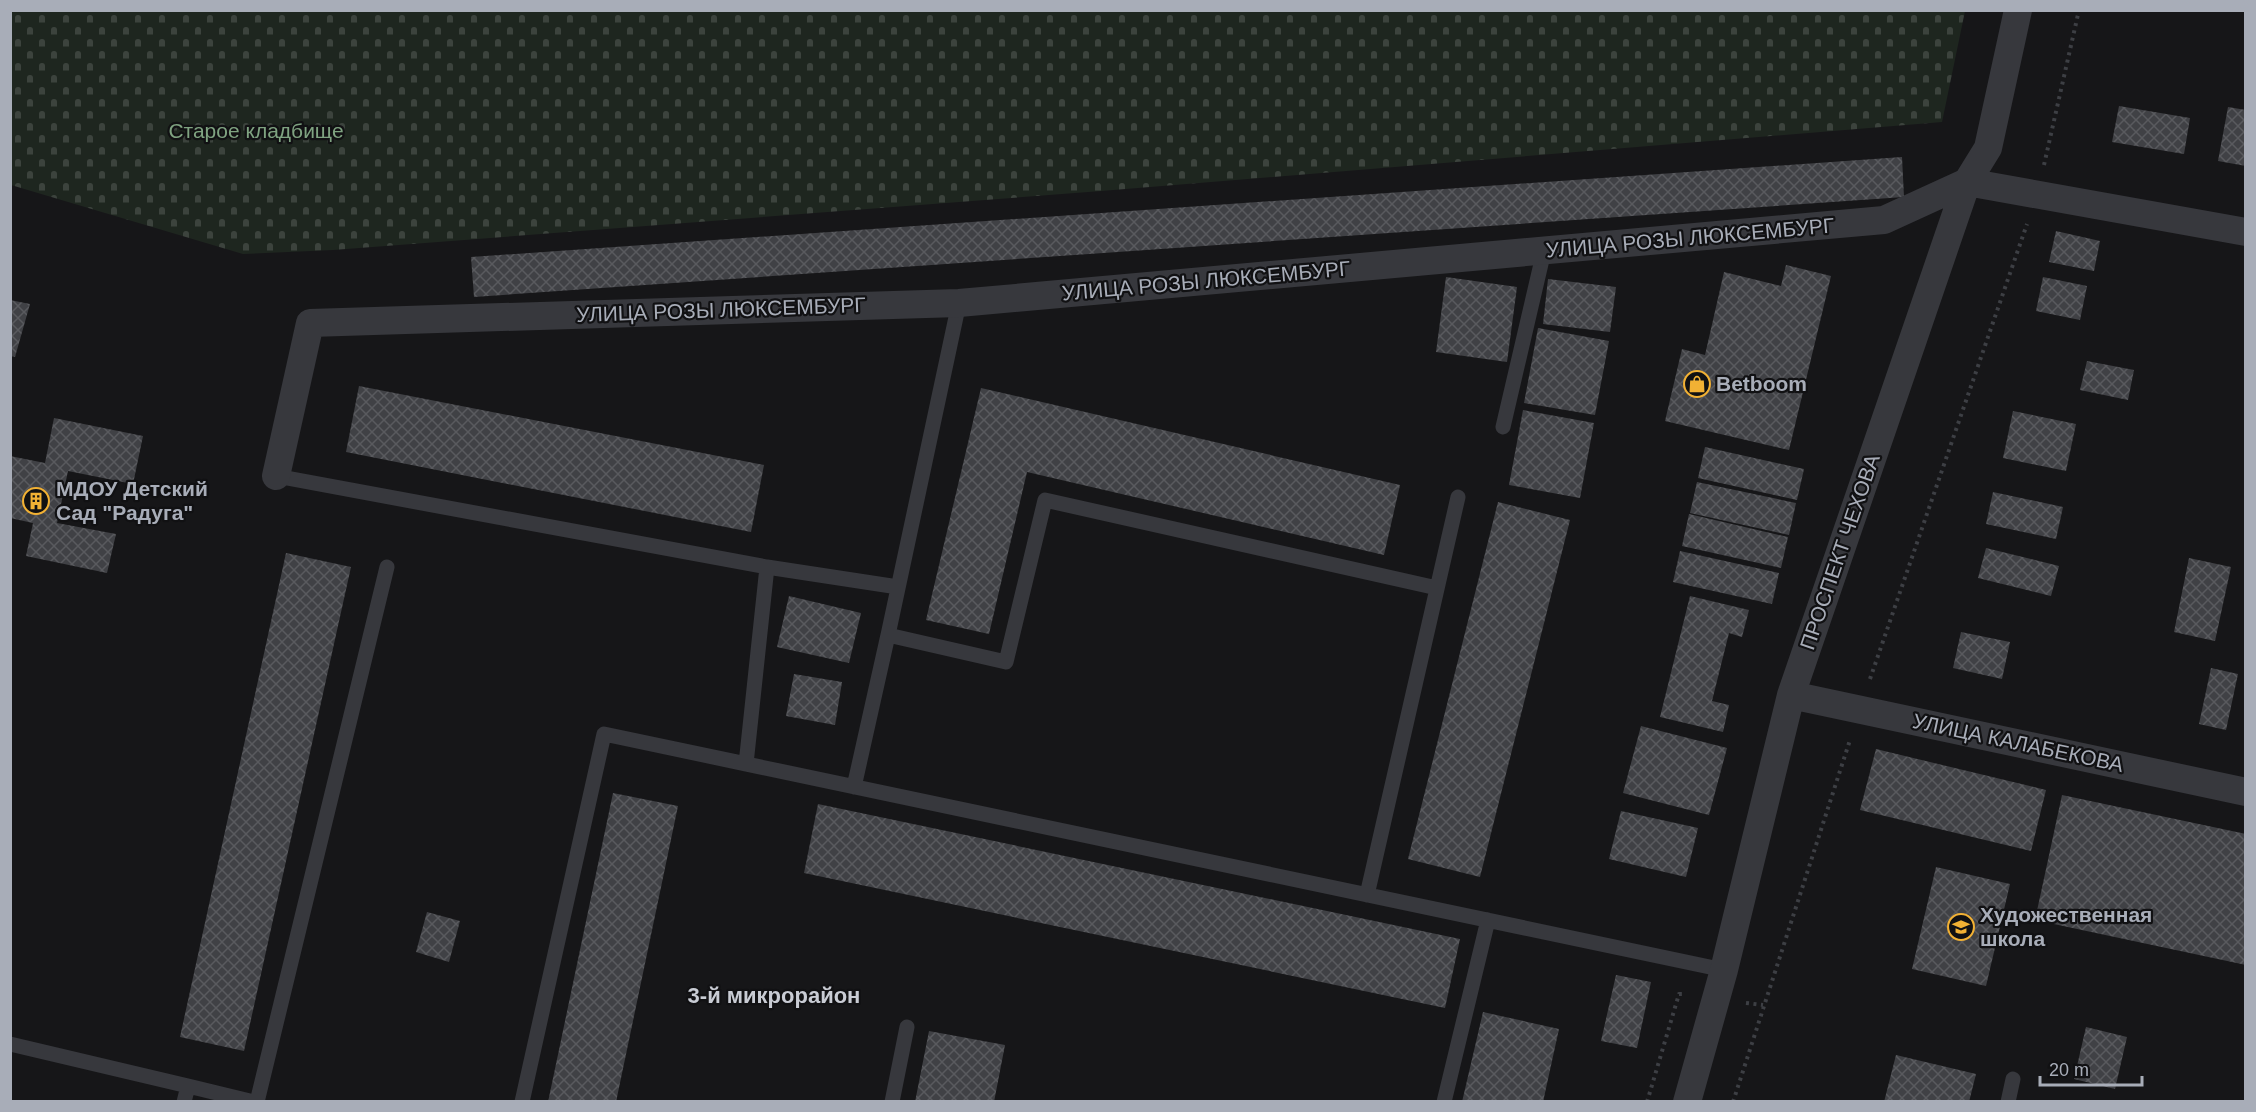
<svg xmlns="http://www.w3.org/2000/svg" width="2256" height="1112" font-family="Helvetica,sans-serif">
<defs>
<pattern id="cemetery-stones" width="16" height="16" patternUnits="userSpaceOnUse" patternTransform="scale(1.5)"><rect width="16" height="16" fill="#1e261f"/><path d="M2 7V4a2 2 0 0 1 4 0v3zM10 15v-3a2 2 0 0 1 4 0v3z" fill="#3c433d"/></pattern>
<pattern id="building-cross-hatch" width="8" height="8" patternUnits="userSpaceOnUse" patternTransform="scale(1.5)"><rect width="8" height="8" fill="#404145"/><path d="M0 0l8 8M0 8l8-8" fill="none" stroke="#595a5e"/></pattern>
</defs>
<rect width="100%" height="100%" fill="#161618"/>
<!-- cemetery -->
<path fill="url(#cemetery-stones)" d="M 10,11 L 11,10 L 1965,11 L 1942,122 L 1101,191 L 333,250 L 243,254 L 11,185 Z"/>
<!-- building -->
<path fill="url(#building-cross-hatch)" d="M 2119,106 L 2190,118 L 2184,154 L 2112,142 Z
M 2228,107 L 2246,110 L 2246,166 L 2218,161 Z
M 1902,157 L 1904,197 L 474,297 L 471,257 Z
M 2056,231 L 2100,241 L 2094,271 L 2049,262 Z
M 1786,265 L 1831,276 L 1789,450 L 1665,421 L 1682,349 L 1705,355 L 1724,272 L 1781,286 Z
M 1446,277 L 1517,287 L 1507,362 L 1436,352 Z
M 2043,277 L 2087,286 L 2080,320 L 2036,311 Z
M 1548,279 L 1616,287 L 1610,332 L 1543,324 Z
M 10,300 L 30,304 L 15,357 L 10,356 Z
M 1538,328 L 1609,341 L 1595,415 L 1524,403 Z
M 2087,361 L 2134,370 L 2128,400 L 2080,390 Z
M 359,386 L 764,465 L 751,532 L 346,452 Z
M 981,388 L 1400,485 L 1384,555 L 1027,472 L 989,634 L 926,620 Z
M 1523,410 L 1594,423 L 1580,498 L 1509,485 Z
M 2013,411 L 2076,424 L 2066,471 L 2003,458 Z
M 54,418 L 143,436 L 133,484 L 68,471 L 57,523 L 116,534 L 107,573 L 26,556 L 33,523 L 10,518 L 10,456 L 45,463 Z
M 1705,447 L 1804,469 L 1797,500 L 1698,478 Z
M 1697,482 L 1796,503 L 1789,535 L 1690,513 Z
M 1993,492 L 2063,507 L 2056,539 L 1986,524 Z
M 1498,502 L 1570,520 L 1480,877 L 1408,859 Z
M 1689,514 L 1788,537 L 1781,568 L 1682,546 Z
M 1986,548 L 2059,566 L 2051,596 L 1978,578 Z
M 1680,551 L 1779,573 L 1772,604 L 1673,582 Z
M 286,553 L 351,567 L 244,1051 L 180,1037 Z
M 2189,558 L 2231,567 L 2215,641 L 2174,632 Z
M 789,596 L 861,613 L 849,663 L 777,647 Z
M 1690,596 L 1749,610 L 1742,637 L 1729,633 L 1712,701 L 1729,705 L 1723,732 L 1660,717 Z
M 1961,632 L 2010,642 L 2002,679 L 1953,668 Z
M 2211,668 L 2238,674 L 2226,730 L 2199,724 Z
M 794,674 L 842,682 L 835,725 L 786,716 Z
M 1641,726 L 1727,748 L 1709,815 L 1623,793 Z
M 1876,749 L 2046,790 L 2031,851 L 1860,810 Z
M 613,793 L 678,806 L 616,1102 L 548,1102 Z
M 2062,795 L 2246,834 L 2246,965 L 2035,920 Z
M 818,804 L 1460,939 L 1445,1008 L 804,873 Z
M 1621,811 L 1698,828 L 1686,877 L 1609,859 Z
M 1936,867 L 2010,884 L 1986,986 L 1912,969 Z
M 427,912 L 460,921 L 449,962 L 416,952 Z
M 1616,975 L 1651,982 L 1637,1048 L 1601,1041 Z
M 1483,1012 L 1559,1029 L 1543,1102 L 1462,1102 Z
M 2086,1027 L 2127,1037 L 2115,1089 L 2074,1079 Z
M 929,1031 L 1005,1045 L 994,1102 L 915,1102 Z
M 1896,1055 L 1976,1074 L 1969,1102 L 1884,1102 Z"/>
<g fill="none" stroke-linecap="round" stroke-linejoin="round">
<!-- path -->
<path stroke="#3d3f44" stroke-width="4" stroke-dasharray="3 4.5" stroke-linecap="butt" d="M 2044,165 L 2079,10
M 1870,679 L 2027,224
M 1746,1003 L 1763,1005
M 1647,1102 L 1679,994 L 1685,994
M 1733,1102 L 1850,740"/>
<!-- service -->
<path stroke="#37383d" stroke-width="15" d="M 959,303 L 888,635 L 1006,662 L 1045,500 L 1437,588
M 1503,427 L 1544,251
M 276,476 L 767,567
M 746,764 L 767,567 L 898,587
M 854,787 L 888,635
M 1367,895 L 1458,497
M 10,1044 L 188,1086 L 184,1102
M 188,1086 L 254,1102
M 257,1102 L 387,567
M 522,1102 L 604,734 L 1724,970
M 892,1102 L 907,1027
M 1444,1102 L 1488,920
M 2008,1102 L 2013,1079"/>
<!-- minor -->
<path stroke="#37383d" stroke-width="28" d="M 276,476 L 310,323 L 959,303 L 1884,220 L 1967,182 L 2246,232
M 1791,695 L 2246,792
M 1687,1102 L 1724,970 L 1791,695 L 1967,182 L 1988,148 L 2018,10"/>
</g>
<!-- icons -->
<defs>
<symbol id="shop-ring" viewBox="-11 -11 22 22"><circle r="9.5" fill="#111113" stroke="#f2b134" stroke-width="1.5"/><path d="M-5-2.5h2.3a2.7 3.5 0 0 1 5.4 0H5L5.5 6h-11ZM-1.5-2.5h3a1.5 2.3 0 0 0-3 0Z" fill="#f2b134"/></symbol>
<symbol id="building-ring" viewBox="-11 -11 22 22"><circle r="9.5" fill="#111113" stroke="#f2b134" stroke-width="1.5"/><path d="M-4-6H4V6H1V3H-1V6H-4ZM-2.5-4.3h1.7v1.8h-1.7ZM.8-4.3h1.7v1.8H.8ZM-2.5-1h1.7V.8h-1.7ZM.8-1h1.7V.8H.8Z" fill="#f2b134"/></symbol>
<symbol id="school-ring" viewBox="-11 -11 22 22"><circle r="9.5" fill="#111113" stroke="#f2b134" stroke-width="1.5"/><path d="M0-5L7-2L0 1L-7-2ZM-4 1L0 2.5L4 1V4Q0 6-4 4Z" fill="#f2b134"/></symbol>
</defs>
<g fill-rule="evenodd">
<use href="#shop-ring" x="1682" y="369" width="30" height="30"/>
<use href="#building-ring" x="21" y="486" width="30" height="30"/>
<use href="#school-ring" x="1946" y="912" width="30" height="30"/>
</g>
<g text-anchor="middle" stroke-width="4.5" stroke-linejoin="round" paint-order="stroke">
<!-- park labels -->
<g font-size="21" fill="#7fa381" stroke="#111113">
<text x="256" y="138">Старое кладбище</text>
</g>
<!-- street labels -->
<g font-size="21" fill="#a8adb8" stroke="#111113">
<text transform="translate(1690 238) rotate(-5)" y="7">УЛИЦА РОЗЫ ЛЮКСЕМБУРГ</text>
<text transform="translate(1206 281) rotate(-5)" y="7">УЛИЦА РОЗЫ ЛЮКСЕМБУРГ</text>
<text transform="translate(721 310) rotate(-2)" y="7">УЛИЦА РОЗЫ ЛЮКСЕМБУРГ</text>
<text transform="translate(1840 552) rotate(-71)" y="7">ПРОСПЕКТ ЧЕХОВА</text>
<text transform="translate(2018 743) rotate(12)" y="7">УЛИЦА КАЛАБЕКОВА</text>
</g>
<!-- poi labels -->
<g font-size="21" font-weight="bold" fill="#a8adb8" stroke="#111113" text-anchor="start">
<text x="1716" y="391">Betboom</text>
<text x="56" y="496">МДОУ Детский<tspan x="56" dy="24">Сад "Радуга"</tspan></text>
<text x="1980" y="922">Художественная<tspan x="1980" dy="24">школа</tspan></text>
</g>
<!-- neighbourhood labels -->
<g font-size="22" font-weight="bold" fill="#c9ccd4" stroke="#111113">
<text x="774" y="1003">3-й микрорайон</text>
</g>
</g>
<!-- border -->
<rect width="2256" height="1112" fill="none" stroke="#a8adb8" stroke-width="24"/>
<!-- scale -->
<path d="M2040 1076v9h102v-9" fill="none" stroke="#a8adb8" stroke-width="3"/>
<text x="2049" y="1076" font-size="18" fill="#a8adb8" stroke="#111113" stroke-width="4.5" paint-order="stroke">20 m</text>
</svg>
